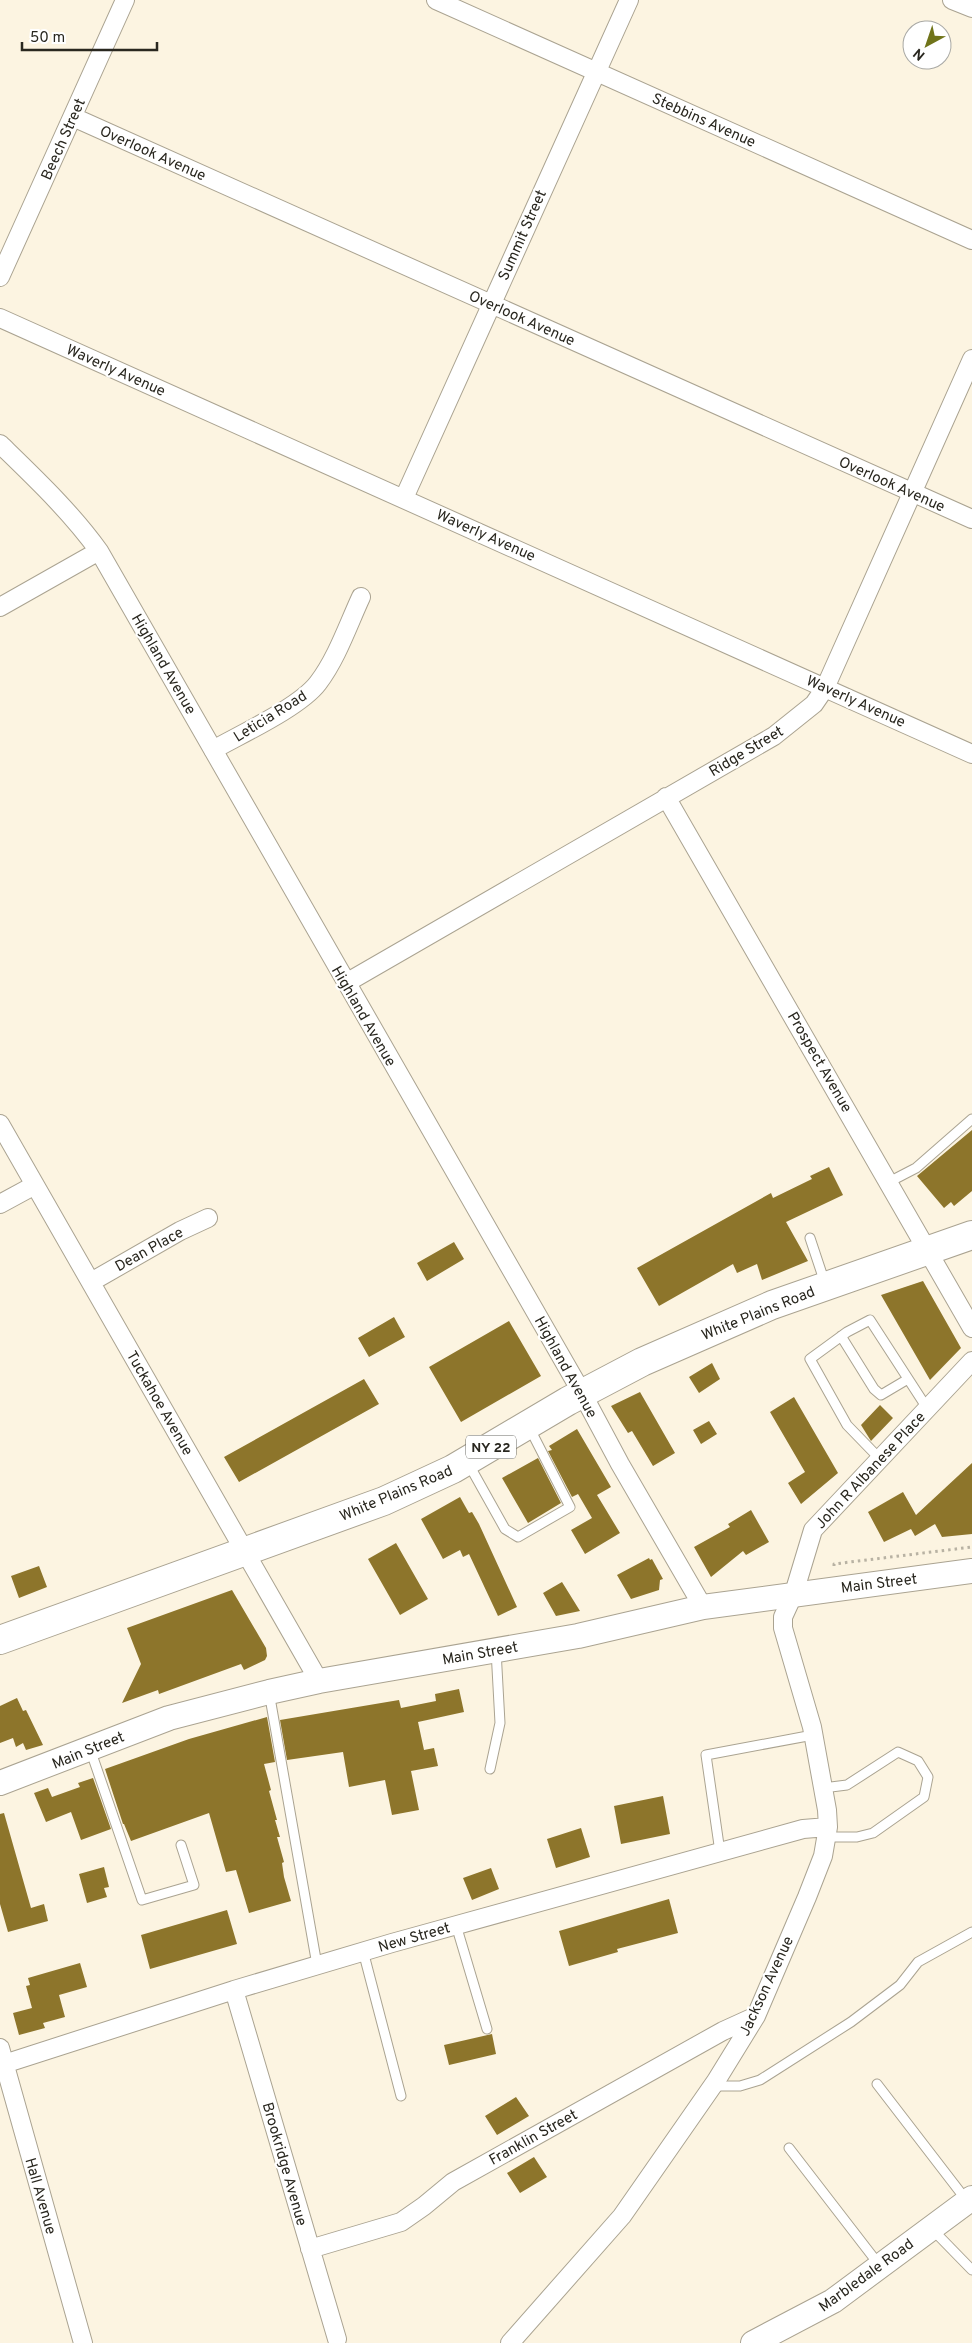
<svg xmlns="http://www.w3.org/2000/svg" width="972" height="2343" font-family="Overpass,sans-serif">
<rect width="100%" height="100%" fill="#fcf4e1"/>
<!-- building -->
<path fill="#8d752b" d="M 972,1130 L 972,1191 L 954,1206 L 951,1202 L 944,1208 L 917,1176 Z
M 829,1167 L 843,1195 L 786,1222 L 808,1261 L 762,1280 L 757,1264 L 737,1273 L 733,1264 L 659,1306 L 637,1268 L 771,1193 L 773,1198 L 812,1179 L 810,1176 Z
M 454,1242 L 464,1259 L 427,1281 L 417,1263 Z
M 923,1281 L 961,1348 L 930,1380 L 881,1295 Z
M 394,1317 L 405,1337 L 369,1357 L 358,1338 Z
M 509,1321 L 541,1376 L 461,1422 L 429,1367 Z
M 712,1363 L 720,1379 L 699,1393 L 689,1377 Z
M 364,1379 L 379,1404 L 239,1482 L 224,1457 Z
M 640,1392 L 675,1453 L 653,1466 L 632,1431 L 628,1433 L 611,1406 Z
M 794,1397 L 838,1473 L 801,1504 L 788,1483 L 805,1472 L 770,1412 Z
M 880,1405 L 893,1418 L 871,1441 L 861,1425 Z
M 709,1421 L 717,1434 L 701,1444 L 693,1430 Z
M 577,1429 L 611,1487 L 597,1495 L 620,1533 L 585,1554 L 571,1530 L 592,1518 L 578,1494 L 572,1497 L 548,1451 L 552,1450 L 549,1446 Z
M 538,1458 L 561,1503 L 528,1523 L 502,1478 Z
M 972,1463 L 972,1534 L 942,1537 L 935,1524 L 915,1536 L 911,1529 L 884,1542 L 868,1512 L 903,1492 L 916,1515 Z
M 460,1497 L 469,1513 L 472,1512 L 479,1524 L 517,1607 L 498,1616 L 469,1554 L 463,1557 L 460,1550 L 443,1559 L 421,1519 Z
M 751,1510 L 769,1542 L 746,1555 L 743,1551 L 711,1577 L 694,1547 L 730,1527 L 728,1524 Z
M 396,1543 L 428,1599 L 400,1615 L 368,1559 Z
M 649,1558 L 650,1560 L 652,1559 L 663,1579 L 660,1580 L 659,1590 L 631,1599 L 617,1575 Z
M 39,1566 L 47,1587 L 19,1598 L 11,1576 Z
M 562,1582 L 580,1611 L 556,1616 L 543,1593 Z
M 232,1590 L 266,1648 L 267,1656 L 265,1660 L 244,1670 L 241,1664 L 159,1694 L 158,1690 L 122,1703 L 141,1664 L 127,1628 Z
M 459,1689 L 464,1712 L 418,1722 L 424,1750 L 434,1748 L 438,1766 L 411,1771 L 419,1810 L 392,1815 L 385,1780 L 349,1787 L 343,1752 L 287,1760 L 280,1720 L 399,1700 L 401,1708 L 436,1701 L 435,1694 Z
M 17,1698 L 23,1711 L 26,1710 L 43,1745 L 26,1750 L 23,1743 L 16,1747 L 13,1738 L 0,1743 L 0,1706 Z
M 267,1717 L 275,1762 L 264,1764 L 271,1790 L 269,1791 L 277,1820 L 275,1820 L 280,1837 L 277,1837 L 284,1862 L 282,1863 L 284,1877 L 291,1901 L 249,1913 L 236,1870 L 226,1872 L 209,1813 L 131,1841 L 124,1824 L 123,1824 L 105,1769 L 189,1739 Z
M 93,1778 L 111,1829 L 81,1840 L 71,1812 L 46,1822 L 34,1793 L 48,1788 L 52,1797 L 80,1787 L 78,1783 Z
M 663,1796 L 670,1834 L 621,1844 L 614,1806 Z
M 4,1813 L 31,1908 L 44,1904 L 48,1921 L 8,1932 L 0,1904 L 0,1814 Z
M 581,1828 L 590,1857 L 556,1868 L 547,1839 Z
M 104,1867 L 109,1887 L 104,1888 L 107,1897 L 87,1903 L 79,1874 Z
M 491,1868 L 499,1889 L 472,1900 L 463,1878 Z
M 669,1899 L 678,1933 L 617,1949 L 618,1952 L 569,1966 L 559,1931 Z
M 227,1910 L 237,1944 L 150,1969 L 141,1935 Z
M 80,1963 L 87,1987 L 59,1995 L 65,2017 L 43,2023 L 45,2028 L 19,2035 L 13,2013 L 32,2008 L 26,1986 L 30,1985 L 28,1978 Z
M 492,2034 L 496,2054 L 449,2065 L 444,2045 Z
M 516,2097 L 529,2116 L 497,2135 L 485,2116 Z
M 534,2157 L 547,2177 L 520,2193 L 507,2173 Z"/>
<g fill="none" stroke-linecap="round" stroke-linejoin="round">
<defs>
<path id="lane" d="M 889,1182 L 916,1168 L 972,1119
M 810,1238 L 825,1283
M 841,1336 L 874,1389 L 881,1395 L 908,1379
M 880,1459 L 847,1425 L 810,1359 L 847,1332 L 870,1320 L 927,1408
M 468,1463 L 505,1529 L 518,1537 L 570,1507 L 529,1427
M 269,1692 L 317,1965
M 90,1749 L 142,1900 L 194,1885 L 181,1845
M 490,1769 L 500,1723 L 496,1650
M 823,1788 L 847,1785 L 898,1752 L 918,1761 L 928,1777 L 924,1797 L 873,1833 L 857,1837 L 826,1837
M 720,1852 L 706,1755 L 813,1735
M 456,1925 L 487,2029
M 363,1951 L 401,2096
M 877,2084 L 967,2201
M 713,2086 L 740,2086 L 760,2080 L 851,2022 L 900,1985 L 918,1962 L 972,1932
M 789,2148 L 880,2266
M 931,2228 L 972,2270"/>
<path id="street" d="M 436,0 L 972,240
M 952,0 L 972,8
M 73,117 L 972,519
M 0,277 L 125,0
M 0,318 L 972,754
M 0,444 C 35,478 70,511 99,551 L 582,1393 L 620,1464 L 703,1607
M 404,498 L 629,0
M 0,607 L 99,551
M 213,750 C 241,734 300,707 318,683 C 337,658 348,625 361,597
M 666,797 L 972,1328
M 346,983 L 774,736 L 814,704 L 825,688 L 972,359
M 0,1124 L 319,1681
M 0,1204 L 35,1185
M 91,1282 L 180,1231 L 208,1218
M 234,1990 L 337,2339
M 0,2048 L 83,2343
M 4,2064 L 234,1990 L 392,1943 L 803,1829 L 828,1827
M 310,2249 L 401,2222 L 424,2206 L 453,2182 L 723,2031 L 756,2016
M 510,2343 L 622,2216 L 716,2081 L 756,2016 L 807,1897 L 823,1856 L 828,1827 L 827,1810 L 812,1727 L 783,1628 L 783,1617 L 794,1593 L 813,1530 L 972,1361"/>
<path id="secondary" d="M 0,1783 L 169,1718 L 269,1692 L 319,1681 L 578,1636 L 703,1607 L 972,1571
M 753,2343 L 833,2301 L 972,2198"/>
<path id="primary" d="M 0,1640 L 384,1501 L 453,1469 L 568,1401 L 642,1362 L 772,1305 L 972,1235"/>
</defs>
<!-- lane casing -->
<use href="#lane" stroke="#aaa391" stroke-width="11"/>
<!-- street casing -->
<use href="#street" stroke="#aaa391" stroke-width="20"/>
<!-- secondary casing -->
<use href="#secondary" stroke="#aaa391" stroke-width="26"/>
<!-- primary casing -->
<use href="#primary" stroke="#aaa391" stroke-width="30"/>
<!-- path -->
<path stroke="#b8b2a3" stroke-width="3" stroke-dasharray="2.5 4" stroke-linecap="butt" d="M 834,1566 L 834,1564 L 972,1547"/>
<!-- lane -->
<use href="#lane" stroke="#fff" stroke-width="9"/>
<!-- street -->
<use href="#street" stroke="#fff" stroke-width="18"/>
<!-- secondary -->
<use href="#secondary" stroke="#fff" stroke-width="24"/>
<!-- primary -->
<use href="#primary" stroke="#fff" stroke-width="28"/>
</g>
<g text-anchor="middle" stroke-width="4.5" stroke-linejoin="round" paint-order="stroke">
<!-- shield labels -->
<rect fill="#fff" stroke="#696862" stroke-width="1" x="466" y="1435.5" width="50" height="23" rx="4"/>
<g font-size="14" font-weight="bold" fill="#29271f">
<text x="491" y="1452">NY 22</text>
</g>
<!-- street labels -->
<g font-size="15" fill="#29271f" stroke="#fff">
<text transform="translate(704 120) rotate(24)" y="5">Stebbins Avenue</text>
<text transform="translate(63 139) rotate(-66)" y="5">Beech Street</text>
<text transform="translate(153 153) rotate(24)" y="5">Overlook Avenue</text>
<text transform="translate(522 235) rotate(-66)" y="5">Summit Street</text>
<text transform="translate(522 318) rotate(24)" y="5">Overlook Avenue</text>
<text transform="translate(116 370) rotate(24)" y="5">Waverly Avenue</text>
<text transform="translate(892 484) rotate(24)" y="5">Overlook Avenue</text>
<text transform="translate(486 535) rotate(24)" y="5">Waverly Avenue</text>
<text transform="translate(164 664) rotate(60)" y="5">Highland Avenue</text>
<text transform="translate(856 701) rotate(24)" y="5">Waverly Avenue</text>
<text transform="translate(270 716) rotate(-32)" y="5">Leticia Road</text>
<text transform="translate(746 751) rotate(-31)" y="5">Ridge Street</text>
<text transform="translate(364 1016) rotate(60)" y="5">Highland Avenue</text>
<text transform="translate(820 1062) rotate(60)" y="5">Prospect Avenue</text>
<text transform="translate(149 1249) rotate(-29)" y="5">Dean Place</text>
<text transform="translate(758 1313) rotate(-22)" y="5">White Plains Road</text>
<text transform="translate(566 1367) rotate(61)" y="5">Highland Avenue</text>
<text transform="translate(160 1403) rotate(60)" y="5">Tuckahoe Avenue</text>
<text transform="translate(870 1470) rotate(-47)" y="5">John R Albanese Place</text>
<text transform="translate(396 1493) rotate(-23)" y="5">White Plains Road</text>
<text transform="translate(879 1583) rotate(-7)" y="5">Main Street</text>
<text transform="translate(480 1653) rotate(-10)" y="5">Main Street</text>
<text transform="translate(88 1750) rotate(-22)" y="5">Main Street</text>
<text transform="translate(414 1937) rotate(-16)" y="5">New Street</text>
<text transform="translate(766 1986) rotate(-65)" y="5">Jackson Avenue</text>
<text transform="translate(533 2137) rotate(-29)" y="5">Franklin Street</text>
<text transform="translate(285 2164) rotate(74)" y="5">Brookridge Avenue</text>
<text transform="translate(41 2196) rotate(74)" y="5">Hall Avenue</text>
<text transform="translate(866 2275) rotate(-36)" y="5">Marbledale Road</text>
</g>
</g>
<!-- north arrow -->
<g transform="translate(927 45) rotate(220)"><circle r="24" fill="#ffffff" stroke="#a9a9a5"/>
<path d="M0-4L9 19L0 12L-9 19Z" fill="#70741a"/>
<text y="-8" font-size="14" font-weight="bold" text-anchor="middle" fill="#29271f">N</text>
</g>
<!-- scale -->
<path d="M22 42v8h135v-8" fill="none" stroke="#29271f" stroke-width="2.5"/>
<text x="30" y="42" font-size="15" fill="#29271f" stroke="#ffffff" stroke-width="4" paint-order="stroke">50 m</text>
</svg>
